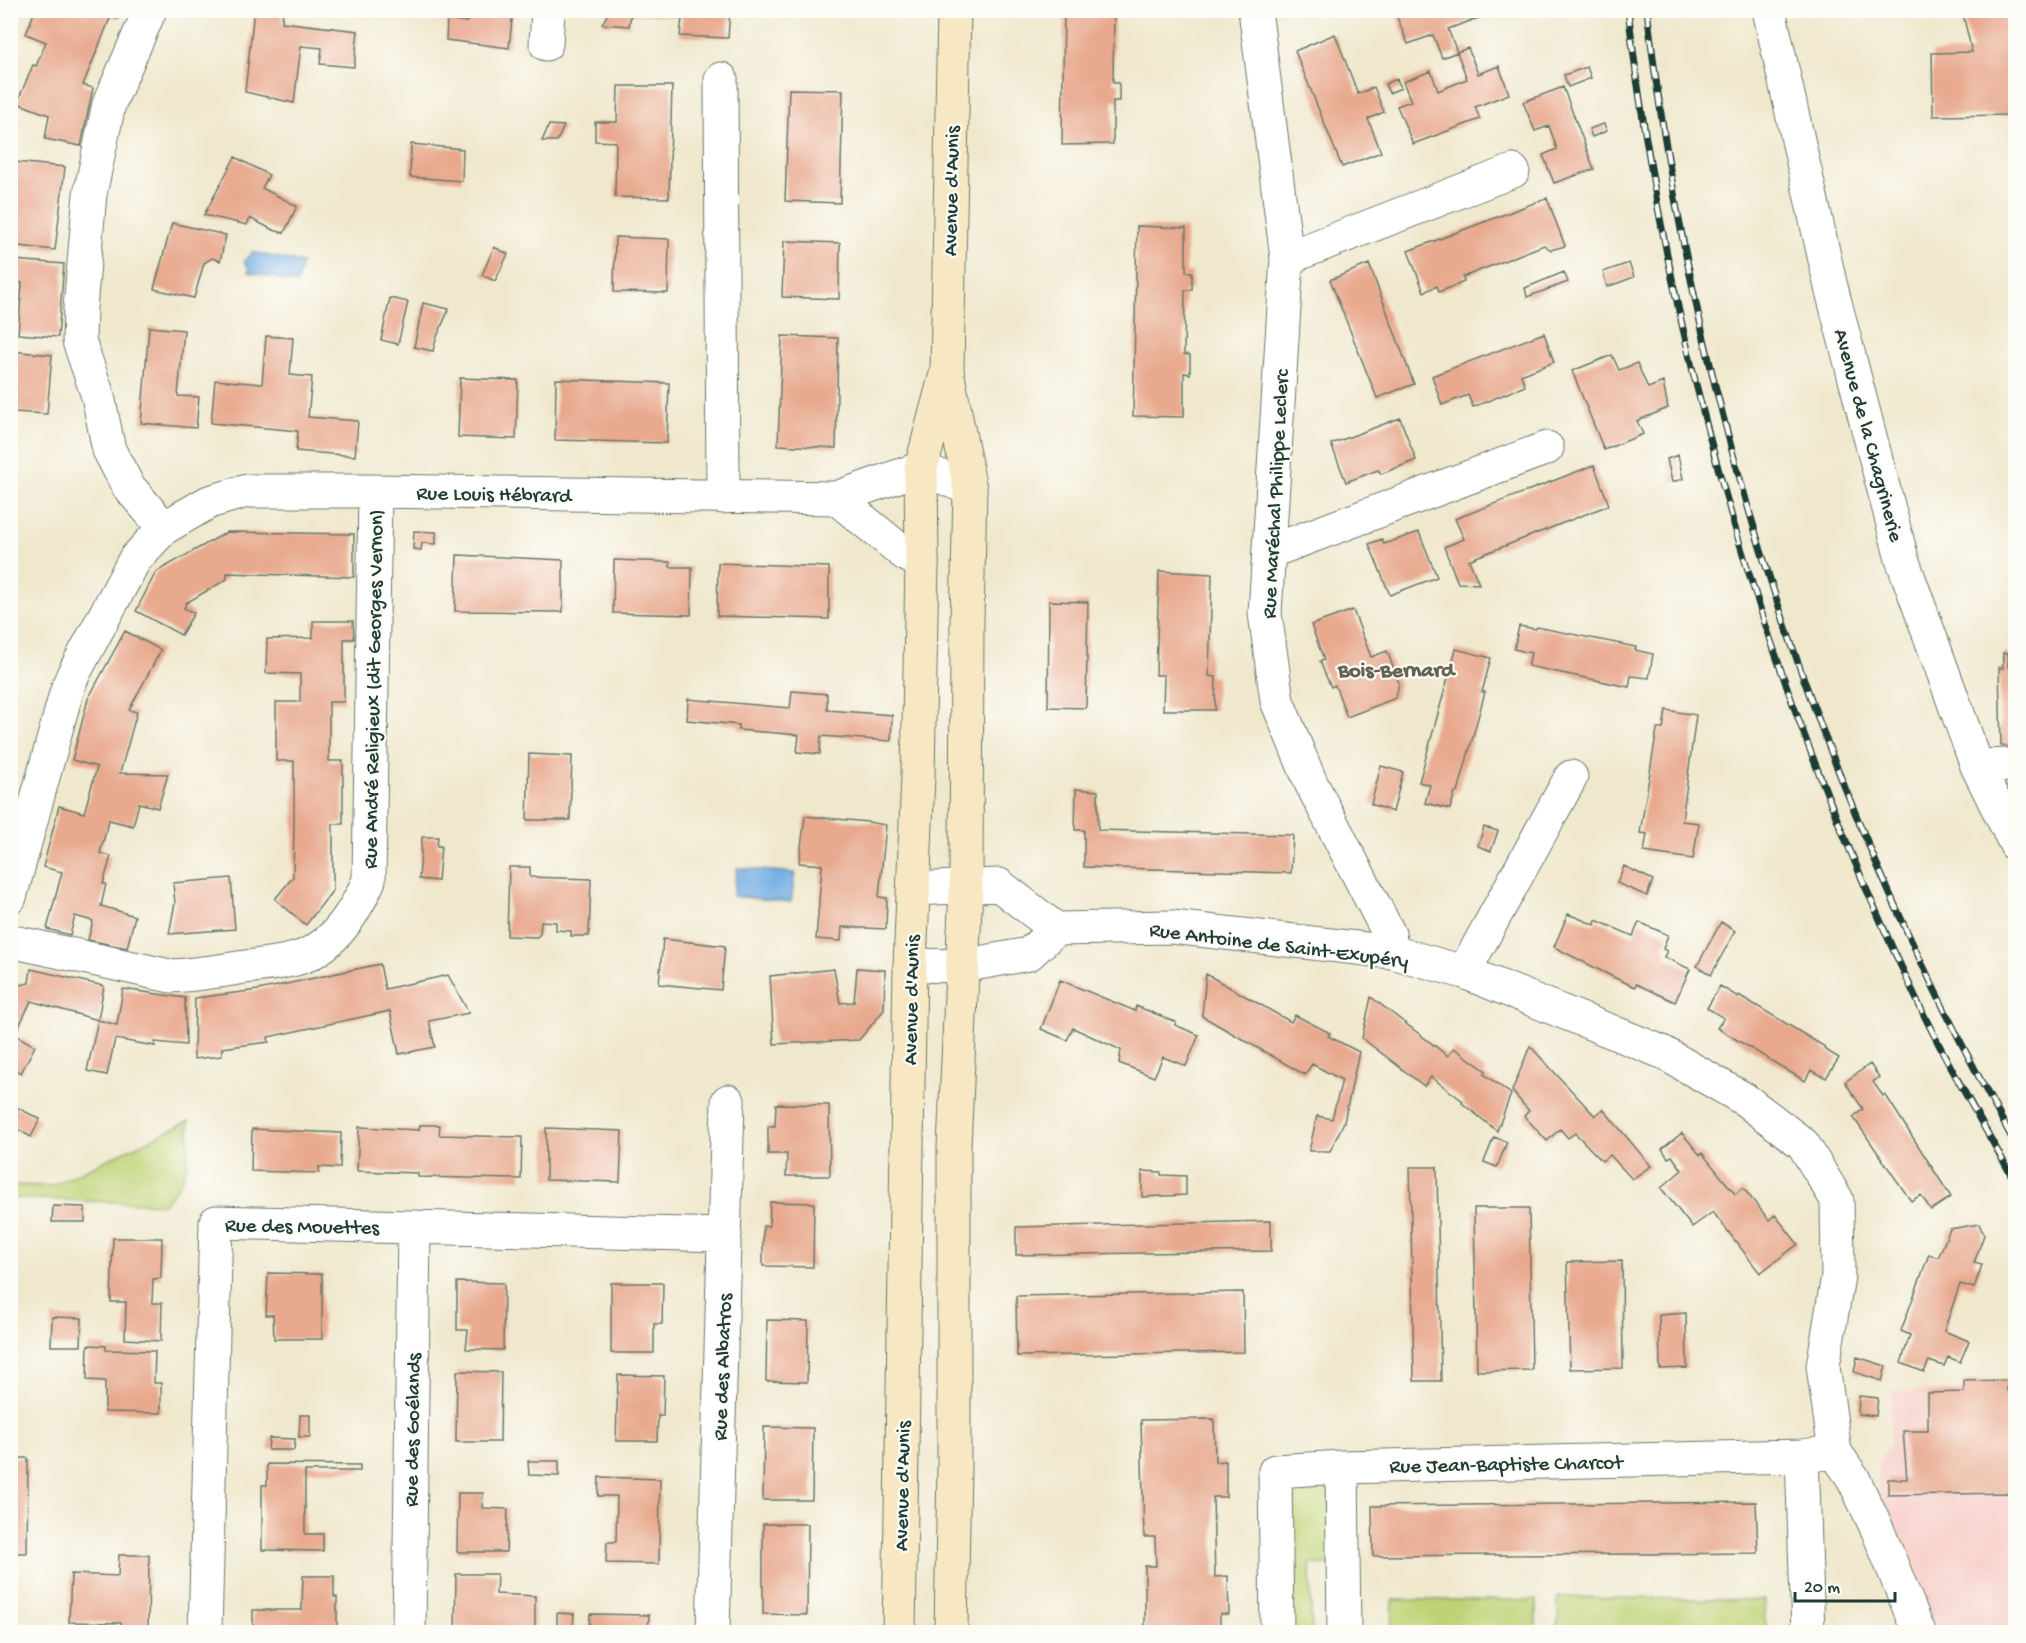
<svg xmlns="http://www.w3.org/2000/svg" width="2026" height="1643" font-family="'Gochi Hand',sans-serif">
<rect width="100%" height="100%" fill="#fdfcf7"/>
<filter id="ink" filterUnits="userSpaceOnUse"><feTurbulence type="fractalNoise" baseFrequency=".0167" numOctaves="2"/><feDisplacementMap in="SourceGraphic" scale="12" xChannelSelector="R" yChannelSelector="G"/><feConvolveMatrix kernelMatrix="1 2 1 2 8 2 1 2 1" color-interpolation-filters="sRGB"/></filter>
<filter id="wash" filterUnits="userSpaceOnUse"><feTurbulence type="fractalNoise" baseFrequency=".008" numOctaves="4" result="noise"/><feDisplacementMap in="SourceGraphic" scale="24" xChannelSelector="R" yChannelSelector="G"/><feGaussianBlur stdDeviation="1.35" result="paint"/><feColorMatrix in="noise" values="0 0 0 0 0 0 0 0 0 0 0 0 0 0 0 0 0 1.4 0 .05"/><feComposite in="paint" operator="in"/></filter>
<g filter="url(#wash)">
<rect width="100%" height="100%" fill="#f0e8cd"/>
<!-- built -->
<path fill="#f7d0ca" d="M 2015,1389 L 2015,1632 L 1931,1632 L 1880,1501 L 1878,1462 L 1890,1443 L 1891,1391 Z"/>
<!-- green -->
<path fill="#bfd376" stroke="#6f8855" stroke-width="1.5" d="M 189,1121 C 188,1157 192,1176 163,1204 L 11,1198 L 11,1185 L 51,1186 Z
M 1319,1483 L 1330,1495 L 1333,1565 L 1310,1564 L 1312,1632 L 1289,1632 L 1289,1486 Z
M 1558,1597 L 1764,1600 L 1765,1632 L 1558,1632 Z
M 1393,1600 L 1536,1600 L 1536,1632 L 1392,1632 Z"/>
<!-- water -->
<path fill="#73aee4" stroke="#49768c" stroke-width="1.5" d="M 252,252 L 302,263 L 297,283 L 248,272 L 249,268 L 244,262 L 247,257 L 251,256 Z
M 737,868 L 795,873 L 791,902 L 733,896 Z"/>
<g id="blocks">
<!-- building -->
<path fill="#e8a98e" d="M 35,10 L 121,10 L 118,19 L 111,16 L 83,85 L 93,88 L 81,146 L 45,139 L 49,115 L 17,103 L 33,65 L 36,66 L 46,42 L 26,34 Z
M 254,10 L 283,10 L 282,22 L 358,31 L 354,67 L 320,64 L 322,48 L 301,46 L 294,103 L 245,92 Z
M 468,10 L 513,10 L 509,48 L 446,40 L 447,20 L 467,22 Z
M 610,10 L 730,10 L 728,38 L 680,36 L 682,17 L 631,14 L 629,26 L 602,24 Z
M 1064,10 L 1121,10 L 1120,14 L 1114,13 L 1113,83 L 1119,83 L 1119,101 L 1113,101 L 1113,144 L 1062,145 Z
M 1394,10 L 1485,10 L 1487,15 L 1448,29 L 1457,52 L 1442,58 L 1433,35 L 1408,44 Z
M 1962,10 L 2016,10 L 2016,115 L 1933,116 L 1932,53 L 1972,52 Z
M 1335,34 L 1358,94 L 1374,87 L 1384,112 L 1368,119 L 1381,152 L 1342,167 L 1295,51 Z
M 1468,48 L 1478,74 L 1499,66 L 1509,94 L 1475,107 L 1480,119 L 1413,144 L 1397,106 L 1411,101 L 1403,82 L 1431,71 L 1438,91 L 1467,79 L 1457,52 Z
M 1587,67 L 1591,78 L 1568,87 L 1564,75 Z
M 1397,79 L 1401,88 L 1389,93 L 1385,84 Z
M 618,86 L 672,86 L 669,198 L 615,197 L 616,142 L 595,141 L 595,122 L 617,122 Z
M 1563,87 L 1594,169 L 1554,183 L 1543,155 L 1557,149 L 1549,126 L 1535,131 L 1523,102 Z
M 789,89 L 843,90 L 840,203 L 785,201 Z
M 1604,124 L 1607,131 L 1592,137 L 1589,129 Z
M 549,125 L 564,126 L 557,141 L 542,141 Z
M 411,144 L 463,149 L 462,181 L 410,177 Z
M 235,157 L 269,175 L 262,188 L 297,206 L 284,233 L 273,230 L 250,218 L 247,225 L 204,215 Z
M 15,162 L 65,167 L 55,250 L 10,245 L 10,180 L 13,181 Z
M 1547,198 L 1565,246 L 1551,250 L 1544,245 L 1463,277 L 1464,282 L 1439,292 L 1437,286 L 1424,292 L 1408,251 Z
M 172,223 L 226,235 L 220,261 L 212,258 L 204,263 L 194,298 L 154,289 Z
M 1137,226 L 1186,228 L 1186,272 L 1192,272 L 1192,290 L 1185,290 L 1184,354 L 1190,355 L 1190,374 L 1184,373 L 1184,417 L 1133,416 Z
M 615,237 L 669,239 L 668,293 L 614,292 Z
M 784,241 L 840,243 L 839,299 L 782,297 Z
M 494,247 L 508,254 L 495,281 L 482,275 Z
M 14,260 L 64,264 L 58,337 L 18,334 L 22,283 L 12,282 Z
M 1629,263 L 1634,277 L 1607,287 L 1603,272 Z
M 1369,264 L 1414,384 L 1377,398 L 1330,280 Z
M 1564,272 L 1568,282 L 1527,297 L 1525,288 Z
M 390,298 L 408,302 L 398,344 L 381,340 Z
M 423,303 L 449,309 L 436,339 L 433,351 L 414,347 Z
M 149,327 L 184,330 L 178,396 L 199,397 L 196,428 L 141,423 Z
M 1544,333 L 1554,362 L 1521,375 L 1525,386 L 1473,407 L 1468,395 L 1442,405 L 1432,376 Z
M 266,336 L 293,338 L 290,375 L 312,377 L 308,417 L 358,421 L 355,456 L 296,451 L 298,431 L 211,423 L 215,380 L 262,384 Z
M 782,336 L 838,338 L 836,448 L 778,445 Z
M 10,351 L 52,355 L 47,414 L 14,412 L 16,390 L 10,389 Z
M 1612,355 L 1619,370 L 1637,363 L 1648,388 L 1663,382 L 1668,408 L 1637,421 L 1643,434 L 1604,450 L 1572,371 Z
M 460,378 L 518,380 L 516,439 L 458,437 Z
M 556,379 L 669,383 L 667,443 L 555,440 Z
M 1400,418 L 1416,460 L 1381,474 L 1378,470 L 1346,482 L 1331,444 Z
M 1678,455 L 1683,479 L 1672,482 L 1667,459 Z
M 1594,465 L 1609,505 L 1469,560 L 1479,584 L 1458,583 L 1444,547 L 1464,539 L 1455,519 Z
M 414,531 L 436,532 L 436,544 L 422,543 L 421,550 L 413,549 Z
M 227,532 L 354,534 L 354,577 L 227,573 L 227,579 L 186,603 L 184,608 L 194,613 L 181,635 L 136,611 L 156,572 Z
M 1419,532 L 1437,577 L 1390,595 L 1369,544 L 1382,539 L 1384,544 Z
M 457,555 L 563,560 L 563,612 L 455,611 Z
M 614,560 L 670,562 L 670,567 L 692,567 L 691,615 L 613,613 Z
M 718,563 L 829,567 L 829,619 L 717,616 Z
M 1159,571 L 1212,574 L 1209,676 L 1216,677 L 1215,710 L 1163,710 L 1164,675 L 1156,675 Z
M 1049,601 L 1088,602 L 1086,708 L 1048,707 Z
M 1353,610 L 1371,657 L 1387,651 L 1399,683 L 1396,698 L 1347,717 L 1335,685 L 1331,687 L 1325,674 L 1320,661 L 1324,660 L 1311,625 Z
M 313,621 L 353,621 L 354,639 L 344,639 L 344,702 L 329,702 L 329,761 L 343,761 L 343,824 L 333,824 L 333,890 L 306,925 L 275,899 L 293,877 L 294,825 L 294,761 L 276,761 L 276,702 L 300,702 L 300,674 L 266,673 L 267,639 L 313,638 Z
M 1519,626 L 1536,629 L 1537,627 L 1636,647 L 1635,650 L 1653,654 L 1649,678 L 1631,676 L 1629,687 L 1528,666 L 1531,653 L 1514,649 Z
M 125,631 L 161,650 L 129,710 L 137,712 L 120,773 L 168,774 L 158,808 L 139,803 L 133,826 L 109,820 L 100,853 L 111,856 L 103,884 L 106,884 L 101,906 L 135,916 L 127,948 L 88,940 L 93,921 L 75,916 L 70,935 L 47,929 L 62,872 L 43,867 L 59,806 L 84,813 L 97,767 L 72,760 L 88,699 Z
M 1456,649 L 1491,658 L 1482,692 L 1485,692 L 1458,792 L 1455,792 L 1450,809 L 1425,803 L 1430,785 L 1419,782 Z
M 2003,653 L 2008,653 L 2008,667 L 2016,667 L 2016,747 L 2001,746 L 1999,668 L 2003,668 Z
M 792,691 L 827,694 L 827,710 L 892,715 L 891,741 L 821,736 L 820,754 L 797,752 L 799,735 L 739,730 L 739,725 L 687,720 L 688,699 L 790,708 Z
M 1666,710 L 1696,715 L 1682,821 L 1699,823 L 1693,859 L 1644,852 L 1647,834 L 1640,833 L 1657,729 L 1663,729 Z
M 529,754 L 572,756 L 570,820 L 527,820 Z
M 1381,766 L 1403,772 L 1393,812 L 1371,804 Z
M 1076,789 L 1098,791 L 1098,830 L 1293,835 L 1291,873 L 1084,867 L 1084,830 L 1075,830 Z
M 805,816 L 868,822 L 886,825 L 879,897 L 887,898 L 886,929 L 842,927 L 841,941 L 816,939 L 822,865 L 799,863 Z
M 1484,827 L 1498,831 L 1491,851 L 1478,846 Z
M 422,837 L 438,837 L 437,846 L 441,846 L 438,881 L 419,879 Z
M 1624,866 L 1653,880 L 1647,896 L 1617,883 Z
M 509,867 L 530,867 L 530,877 L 591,879 L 589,936 L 571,936 L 571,931 L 556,930 L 556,922 L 541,921 L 540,934 L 537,937 L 507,936 Z
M 231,878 L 235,929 L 169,934 L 175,903 L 173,883 Z
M 1568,914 L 1595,925 L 1596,920 L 1633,936 L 1639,922 L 1668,935 L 1663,949 L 1667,951 L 1664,957 L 1690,969 L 1675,1002 L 1636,984 L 1635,987 L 1613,977 L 1554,947 Z
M 1721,922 L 1735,931 L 1711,975 L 1697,966 Z
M 663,939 L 725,946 L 721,990 L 659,984 Z
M 380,964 L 385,989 L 448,975 L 469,1013 L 429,1021 L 435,1047 L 399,1054 L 390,1011 L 268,1037 L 269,1042 L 222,1048 L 222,1056 L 194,1059 L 195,998 L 258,990 Z
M 857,968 L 885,970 L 884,1010 L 859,1040 L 774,1044 L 770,976 L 834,969 L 840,1003 L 854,1002 Z
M 31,969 L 104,986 L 98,1020 L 31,1001 L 15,1035 L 35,1046 L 21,1073 L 10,1067 L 10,978 L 21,985 L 29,983 Z
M 1206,974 L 1291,1022 L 1295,1015 L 1330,1033 L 1328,1036 L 1359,1052 L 1344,1122 L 1330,1151 L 1309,1151 L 1317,1116 L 1332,1119 L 1342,1080 L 1312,1064 L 1305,1075 L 1202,1016 Z
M 1060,980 L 1135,1011 L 1136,1006 L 1176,1022 L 1175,1025 L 1199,1035 L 1186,1066 L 1163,1057 L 1154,1077 L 1119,1063 L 1121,1050 L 1073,1028 L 1067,1040 L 1041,1029 Z
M 1720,986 L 1738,997 L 1739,995 L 1825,1047 L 1824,1049 L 1839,1058 L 1826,1078 L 1811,1070 L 1805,1081 L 1717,1028 L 1724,1018 L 1707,1008 Z
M 123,989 L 185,998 L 186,1045 L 155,1042 L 155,1046 L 115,1039 L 107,1075 L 87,1071 L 98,1020 L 117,1025 Z
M 1371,997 L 1448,1056 L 1454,1048 L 1486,1071 L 1484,1074 L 1511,1094 L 1497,1131 L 1462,1103 L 1463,1101 L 1431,1077 L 1424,1086 L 1362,1038 Z
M 1530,1046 L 1595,1116 L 1603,1109 L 1651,1166 L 1632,1179 L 1610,1155 L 1602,1161 L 1575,1133 L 1568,1138 L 1560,1129 L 1547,1141 L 1524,1116 L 1529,1111 L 1512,1091 Z
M 1870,1064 L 1879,1077 L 1873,1082 L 1883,1096 L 1885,1094 L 1951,1197 L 1931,1210 L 1921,1195 L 1911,1201 L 1853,1117 L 1863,1109 L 1845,1082 Z
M 10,1104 L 40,1119 L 31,1137 L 10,1125 Z
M 776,1104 L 829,1105 L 830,1176 L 786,1176 L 787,1154 L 768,1154 L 768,1126 L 775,1126 Z
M 420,1125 L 440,1125 L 439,1135 L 522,1137 L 521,1179 L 418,1177 L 418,1173 L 357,1171 L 359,1127 L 419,1130 Z
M 546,1128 L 622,1131 L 620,1182 L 546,1180 Z
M 252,1129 L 341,1133 L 340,1168 L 319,1167 L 319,1173 L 251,1171 Z
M 1682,1133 L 1700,1155 L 1702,1153 L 1735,1194 L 1743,1188 L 1769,1220 L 1775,1215 L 1798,1244 L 1760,1273 L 1713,1212 L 1692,1227 L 1661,1188 L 1682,1170 L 1672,1156 L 1668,1158 L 1662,1149 Z
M 1494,1137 L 1507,1142 L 1497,1167 L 1484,1162 Z
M 1410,1167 L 1437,1167 L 1441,1381 L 1414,1381 Z
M 1142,1171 L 1161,1172 L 1161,1175 L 1186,1176 L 1186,1195 L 1142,1197 Z
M 770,1202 L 814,1203 L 813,1267 L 763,1266 L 763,1226 L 769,1226 Z
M 53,1206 L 85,1207 L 85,1222 L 52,1222 Z
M 1474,1208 L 1529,1208 L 1532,1370 L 1477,1371 Z
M 1271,1221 L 1271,1251 L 1016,1255 L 1016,1227 Z
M 1979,1224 L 1984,1235 L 1974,1263 L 1982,1265 L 1974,1288 L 1960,1284 L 1944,1331 L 1969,1341 L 1960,1362 L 1948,1357 L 1944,1366 L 1929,1361 L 1924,1372 L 1901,1363 L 1910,1335 L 1901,1331 L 1929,1254 L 1938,1258 L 1950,1229 Z
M 113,1238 L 162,1238 L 161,1278 L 153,1279 L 152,1303 L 162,1303 L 161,1341 L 125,1339 L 126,1302 L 111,1302 Z
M 1622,1261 L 1623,1368 L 1570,1369 L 1567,1262 Z
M 268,1273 L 322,1274 L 322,1339 L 274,1339 L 273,1315 L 266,1315 Z
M 457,1282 L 504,1283 L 503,1350 L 466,1349 L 468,1330 L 457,1330 Z
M 611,1283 L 663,1283 L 662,1324 L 654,1324 L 654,1353 L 611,1353 Z
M 1243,1292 L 1244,1352 L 1017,1356 L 1016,1296 Z
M 1686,1313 L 1687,1368 L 1660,1369 L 1659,1315 Z
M 52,1317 L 82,1318 L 81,1346 L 51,1346 Z
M 767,1320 L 808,1321 L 807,1382 L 766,1381 Z
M 88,1345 L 106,1346 L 106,1350 L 155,1351 L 154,1383 L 161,1383 L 161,1413 L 105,1412 L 105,1381 L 87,1380 Z
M 1857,1357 L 1886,1366 L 1882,1381 L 1854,1372 Z
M 457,1371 L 501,1372 L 500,1442 L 456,1442 Z
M 618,1375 L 664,1376 L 663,1416 L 658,1416 L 657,1441 L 616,1441 Z
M 2007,1380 L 2007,1391 L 2016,1391 L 2016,1529 L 2014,1529 L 2012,1493 L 1888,1495 L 1888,1479 L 1907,1479 L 1903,1431 L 1928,1431 L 1928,1393 L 1964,1392 L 1964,1381 Z
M 1859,1396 L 1878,1398 L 1876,1416 L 1858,1414 Z
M 300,1415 L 310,1415 L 310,1437 L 299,1437 Z
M 1214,1419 L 1215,1462 L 1226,1461 L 1226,1497 L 1213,1497 L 1215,1577 L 1228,1576 L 1229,1614 L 1220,1614 L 1220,1632 L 1145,1632 L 1145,1566 L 1156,1566 L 1155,1537 L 1144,1537 L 1141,1420 Z
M 764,1427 L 813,1428 L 812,1500 L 763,1500 Z
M 269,1438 L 295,1439 L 294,1450 L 268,1450 Z
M 10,1458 L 28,1458 L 27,1553 L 10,1553 Z
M 528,1461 L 559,1461 L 559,1476 L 529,1475 Z
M 267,1464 L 360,1465 L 360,1471 L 305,1471 L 305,1534 L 323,1534 L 323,1551 L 262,1550 L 262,1485 L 267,1485 Z
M 599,1477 L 660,1479 L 659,1564 L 606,1563 L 607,1542 L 616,1542 L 617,1496 L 598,1496 Z
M 458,1493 L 483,1493 L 482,1508 L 508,1509 L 506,1552 L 457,1552 Z
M 1756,1502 L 1758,1553 L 1373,1556 L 1372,1506 Z
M 763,1524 L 808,1524 L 807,1615 L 763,1614 Z
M 119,1555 L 149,1555 L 148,1632 L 121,1632 L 121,1623 L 69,1622 L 71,1574 L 118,1576 Z
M 456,1574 L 497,1574 L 496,1594 L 535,1596 L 535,1632 L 498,1632 L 498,1629 L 455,1627 Z
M 303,1576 L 334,1576 L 334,1597 L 337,1597 L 337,1627 L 321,1627 L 321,1632 L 253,1632 L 253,1610 L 302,1610 Z
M 557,1613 L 574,1614 L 573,1632 L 557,1632 Z
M 590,1614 L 649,1615 L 648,1632 L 589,1632 Z"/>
</g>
</g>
<g filter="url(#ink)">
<use href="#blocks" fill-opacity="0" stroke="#68796a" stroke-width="1.5"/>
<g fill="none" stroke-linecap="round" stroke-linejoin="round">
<defs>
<path id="minor" d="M 150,10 L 109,104 L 90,194 L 80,308 L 79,341 L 98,396 L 109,450 L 128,486 L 164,528
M 1255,10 L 1287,258 L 1265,613 L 1277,701 L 1311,783 L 1389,934 L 1392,952
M 1769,10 L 1831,287 L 1902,559 L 1977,766 L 2016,845
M 546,44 L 548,10
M 721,79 L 723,497
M 1287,258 L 1513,171
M 836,498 L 905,554 L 922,563
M 1269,552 L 1547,448
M 1977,766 L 2016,765
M 914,889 L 999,885 L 1056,929 L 1172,927 L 1392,952 L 1464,972 L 1662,1052 L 1744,1099 L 1803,1144 L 1837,1200 L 1838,1276 L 1823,1366 L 1835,1452 L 1853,1478 L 1878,1531 L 1919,1632
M 10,897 L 67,690 L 73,675 L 135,559 L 164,528 L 209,502 L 247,491 L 375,491 L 836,498 L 921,468 L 970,489
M 10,941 L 170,976 C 195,975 220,971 245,967 C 260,965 276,964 291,960 C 331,952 354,915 369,880 L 375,491
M 910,965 L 962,966 L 1029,954 L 1056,929
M 1464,972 L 1571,777
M 1802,1456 L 1808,1632
M 1342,1467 L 1344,1632
M 205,1632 L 216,1222 L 725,1235
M 409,1632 L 414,1227
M 713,1632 L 728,1101
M 1277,1632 L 1275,1471 L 1342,1467 L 1802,1456 L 1835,1452"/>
<path id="secondary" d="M 899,1632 L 910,965 L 918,776 L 922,563 L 921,468 L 945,378
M 951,1632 L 954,1466 L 954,1147 L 966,887 L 967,620 L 970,489 L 947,371 L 954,10"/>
</defs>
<!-- minor casing -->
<use href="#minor" stroke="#68796a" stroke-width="35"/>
<!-- secondary casing -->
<use href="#secondary" stroke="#68796a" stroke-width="35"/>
<!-- minor -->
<use href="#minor" stroke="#fff" stroke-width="33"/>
<!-- secondary -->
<use href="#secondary" stroke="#f7e8c3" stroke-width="33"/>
<defs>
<path id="rail" d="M 1628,10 C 1669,358 1771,698 1923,1013 C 1951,1071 1984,1127 2016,1183
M 1647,10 C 1693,407 1820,796 2016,1145"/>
</defs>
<!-- rail casing -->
<use href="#rail" stroke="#1f3d34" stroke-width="7"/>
<!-- rail -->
<use href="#rail" stroke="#fdfcf7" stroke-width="4.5" stroke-dasharray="14" stroke-linecap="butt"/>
</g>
</g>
<g text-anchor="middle" stroke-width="4.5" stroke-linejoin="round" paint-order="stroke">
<!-- street labels -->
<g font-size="21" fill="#1f3d34" stroke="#fdfcf7">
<text transform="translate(950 191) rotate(-89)" y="7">Avenue d'Aunis</text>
<text transform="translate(1870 435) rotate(75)" y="7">Avenue de la Chagrinerie</text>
<text transform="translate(494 493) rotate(1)" y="7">Rue Louis Hébrard</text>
<text transform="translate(1274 494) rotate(-87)" y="7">Rue Maréchal Philippe Leclerc</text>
<text transform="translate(372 689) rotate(-89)" y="7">Rue André Religieux (dit Georges Vernon)</text>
<text transform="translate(1279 944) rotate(7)" y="7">Rue Antoine de Saint-Exupéry</text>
<text transform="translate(910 1000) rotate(-89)" y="7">Avenue d'Aunis</text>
<text transform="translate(302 1225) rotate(1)" y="7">Rue des Mouettes</text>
<text transform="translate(721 1367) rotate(-88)" y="7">Rue des Albatros</text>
<text transform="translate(411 1430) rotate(-89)" y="7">Rue des Goélands</text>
<text transform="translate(1506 1463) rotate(-1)" y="7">Rue Jean-Baptiste Charcot</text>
<text transform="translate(901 1486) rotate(-89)" y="7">Avenue d'Aunis</text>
</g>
<!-- neighbourhood labels -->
<g font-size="22" font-weight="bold" fill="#656354" stroke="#fdfcf7">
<text x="1396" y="676">Bois-Bernard</text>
</g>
</g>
<!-- margin -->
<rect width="2026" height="1643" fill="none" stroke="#fdfcf7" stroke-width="36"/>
<!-- scale -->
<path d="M1795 1592v9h100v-9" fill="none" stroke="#1f3d34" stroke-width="3"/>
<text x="1804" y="1592" font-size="18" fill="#1f3d34" stroke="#fdfcf7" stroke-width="4.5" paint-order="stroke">20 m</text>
</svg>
